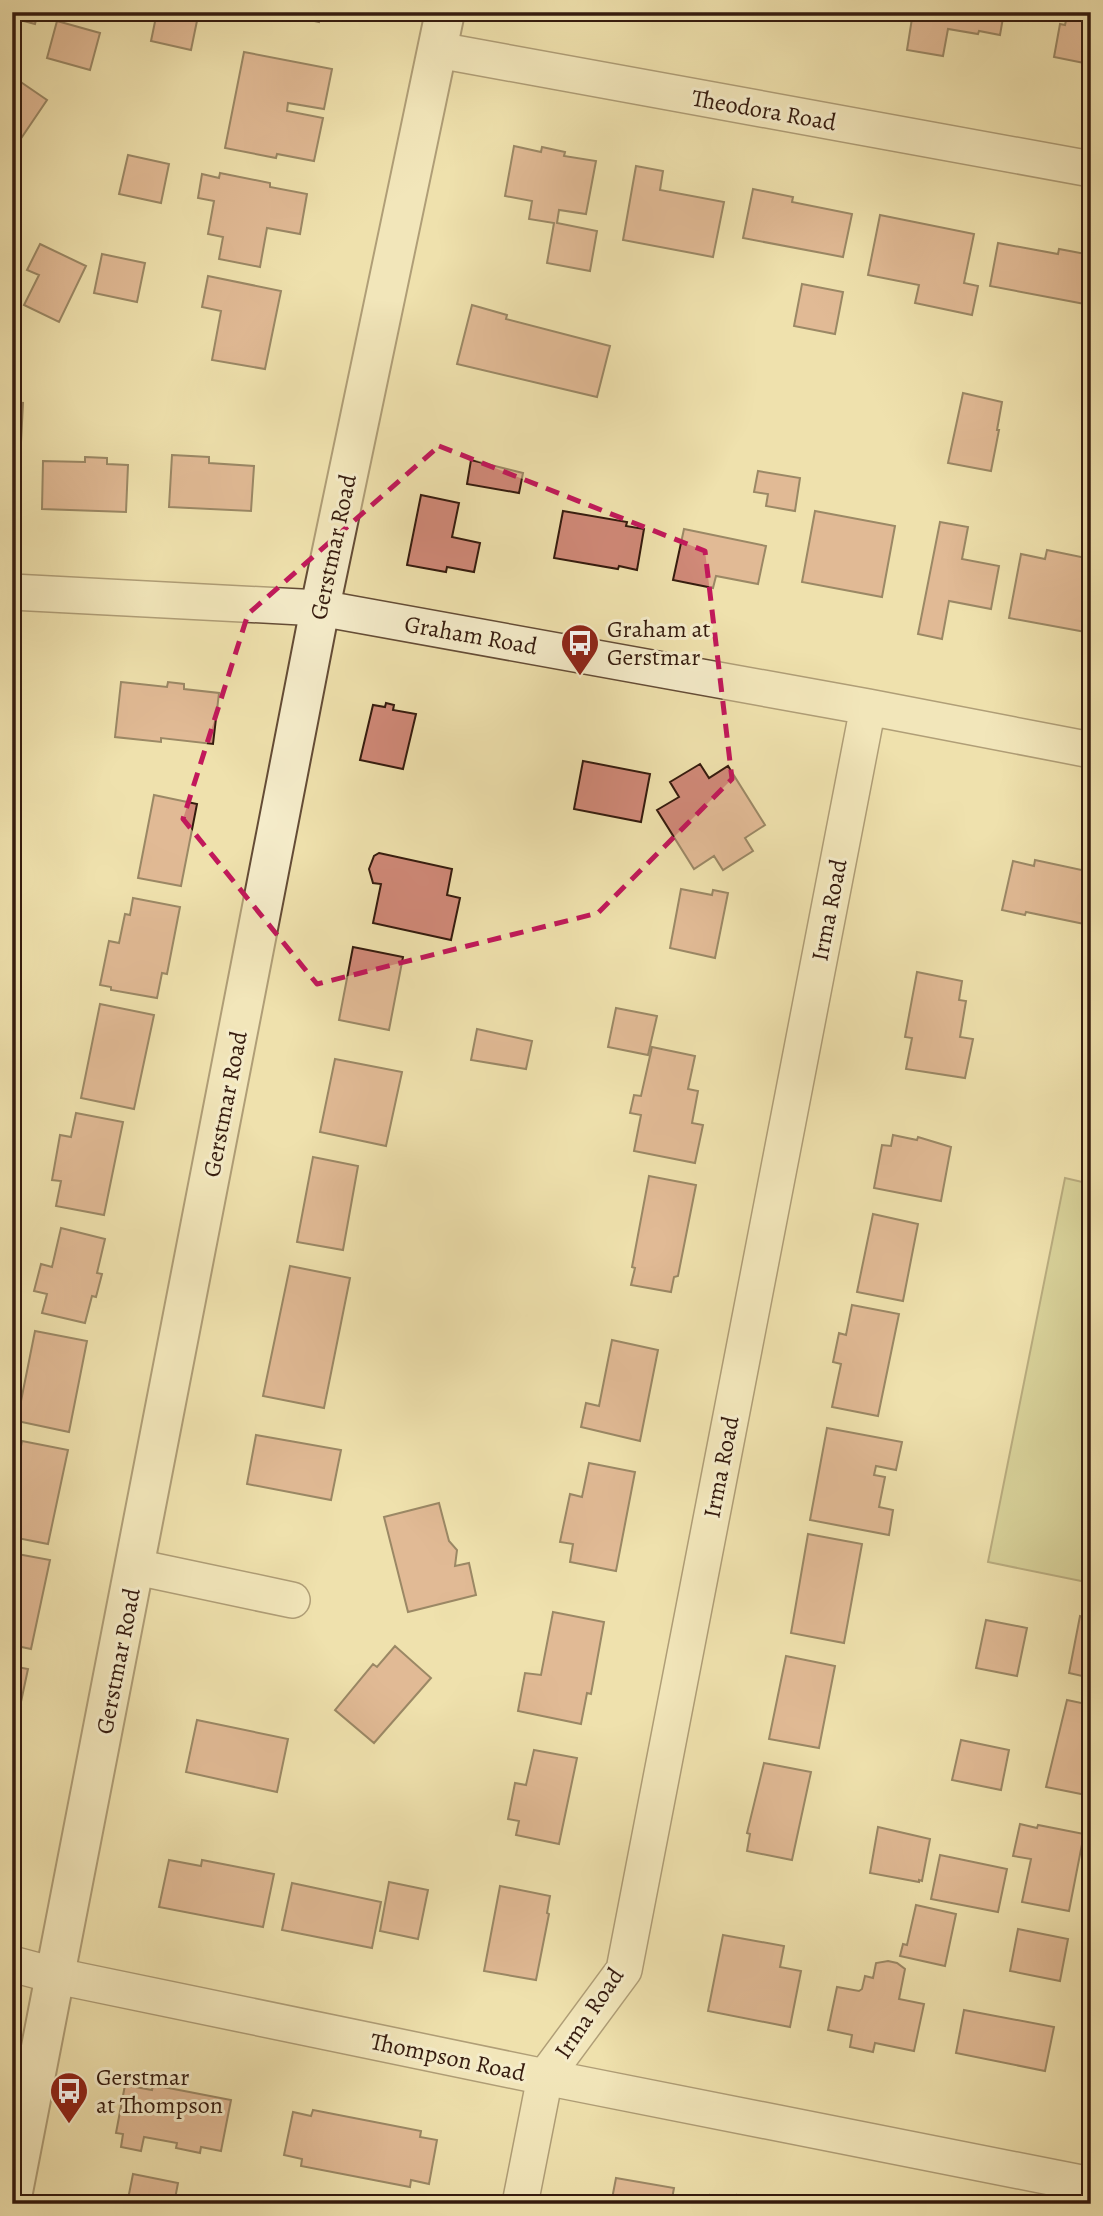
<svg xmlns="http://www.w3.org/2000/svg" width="1103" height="2216" font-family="Alegreya,serif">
<rect width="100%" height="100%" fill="#efe1ad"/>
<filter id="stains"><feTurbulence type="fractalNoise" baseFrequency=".00286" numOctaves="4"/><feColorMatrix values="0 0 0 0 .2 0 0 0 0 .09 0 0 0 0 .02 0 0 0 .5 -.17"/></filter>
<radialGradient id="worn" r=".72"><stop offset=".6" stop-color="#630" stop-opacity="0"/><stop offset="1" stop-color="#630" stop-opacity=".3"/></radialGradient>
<!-- green -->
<path fill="#bfc186" stroke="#7a6e4a" stroke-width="2" d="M 1065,1178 L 1091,1184 L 1091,1583 L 988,1562 Z"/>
<!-- building -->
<path fill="#d08978" stroke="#351b0e" stroke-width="2" d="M 12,12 L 38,12 L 35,24 L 12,18 Z
M 157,12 L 181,12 L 198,16 L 191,50 L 151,41 Z
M 274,12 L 321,12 L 319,22 Z
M 913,12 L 934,14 L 934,12 L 1004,12 L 1000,35 L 979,31 L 978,34 L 948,29 L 943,56 L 907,50 Z
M 1068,12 L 1091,12 L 1089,64 L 1054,57 L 1060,24 L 1065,25 Z
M 57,21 L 100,33 L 90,70 L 47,58 Z
M 244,52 L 332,69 L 324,109 L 288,103 L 287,111 L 323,118 L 314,161 L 277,154 L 276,158 L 225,148 Z
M 12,76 L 47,100 L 22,137 L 20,135 L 12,146 Z
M 514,146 L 541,152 L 542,147 L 565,152 L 564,156 L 596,161 L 586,214 L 559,210 L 557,223 L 597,231 L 590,271 L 547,263 L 554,223 L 529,219 L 532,201 L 505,196 Z
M 128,155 L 169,164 L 161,203 L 119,194 Z
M 636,166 L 663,171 L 660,190 L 724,202 L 713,257 L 623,240 Z
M 220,173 L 270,183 L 270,187 L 307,194 L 300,234 L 267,228 L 260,267 L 219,259 L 223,237 L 208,234 L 214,201 L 198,198 L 202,174 L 219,178 Z
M 753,189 L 793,197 L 792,202 L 852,214 L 843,257 L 743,238 Z
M 880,215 L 974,234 L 964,283 L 978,286 L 972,315 L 915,303 L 919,285 L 868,275 Z
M 998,243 L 1058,254 L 1059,249 L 1091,255 L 1090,305 L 990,286 Z
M 40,244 L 86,266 L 59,322 L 24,305 L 39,275 L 27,270 Z
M 102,254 L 145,263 L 137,302 L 94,293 Z
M 208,276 L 281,291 L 265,369 L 212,360 L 221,311 L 202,307 Z
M 802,284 L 843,292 L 835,334 L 794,326 Z
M 472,305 L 507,315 L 506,319 L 610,346 L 597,397 L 457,364 Z
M 963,393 L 1002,402 L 997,430 L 999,430 L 991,471 L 948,463 Z
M 12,402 L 23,403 L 20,462 L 12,462 Z
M 172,455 L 209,457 L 209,463 L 254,466 L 251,511 L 169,507 Z
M 85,457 L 107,458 L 107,464 L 128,465 L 126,512 L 42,509 L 43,461 L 85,462 Z
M 471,460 L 523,473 L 519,493 L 467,484 Z
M 758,471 L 800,478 L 795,511 L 766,506 L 768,494 L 754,492 Z
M 421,495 L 459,503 L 452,537 L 480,543 L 474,572 L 447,567 L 446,572 L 407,565 Z
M 563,511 L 627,522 L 626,526 L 644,529 L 637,570 L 619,566 L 618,569 L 554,558 Z
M 815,511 L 895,526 L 882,597 L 802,582 Z
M 940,522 L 968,527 L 962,559 L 999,566 L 991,609 L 949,601 L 942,639 L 918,634 Z
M 684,529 L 766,546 L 758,584 L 716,576 L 713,588 L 673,580 Z
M 1047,550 L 1091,559 L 1091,633 L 1009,618 L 1021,554 L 1045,559 Z
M 121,682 L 167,687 L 168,682 L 184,684 L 184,689 L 219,693 L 213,744 L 161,738 L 161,742 L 115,737 Z
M 386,703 L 394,705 L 393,710 L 416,714 L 403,769 L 360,760 L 373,705 L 385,707 Z
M 583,761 L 650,774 L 641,822 L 574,809 Z
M 700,764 L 709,778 L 728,766 L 765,825 L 745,838 L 753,851 L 723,870 L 714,856 L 694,869 L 657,810 L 679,797 L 670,782 Z
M 154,795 L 197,804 L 181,886 L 138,878 Z
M 379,853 L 452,869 L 447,895 L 460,898 L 451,940 L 373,923 L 381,884 L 373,883 L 369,869 L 374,856 Z
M 1035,860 L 1091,872 L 1089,925 L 1026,912 L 1025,915 L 1002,910 L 1013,861 L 1034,866 Z
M 681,889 L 712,895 L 713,890 L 728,893 L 715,958 L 670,948 Z
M 133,898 L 180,907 L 167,974 L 162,973 L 157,998 L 111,990 L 111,987 L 100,985 L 109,941 L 119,943 L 125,914 L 130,915 Z
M 353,947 L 403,957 L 389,1030 L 339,1020 Z
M 917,972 L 962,981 L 959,1000 L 966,1001 L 960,1037 L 973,1039 L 965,1078 L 906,1069 L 912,1038 L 905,1037 Z
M 100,1004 L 154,1015 L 134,1109 L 81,1098 Z
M 616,1008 L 657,1016 L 648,1055 L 608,1047 Z
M 477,1029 L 532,1041 L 526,1069 L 471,1060 Z
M 652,1047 L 695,1056 L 688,1089 L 698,1091 L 692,1123 L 703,1125 L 695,1163 L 634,1151 L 641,1115 L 630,1113 L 634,1095 L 641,1096 Z
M 335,1059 L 402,1072 L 386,1146 L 320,1132 Z
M 76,1113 L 123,1122 L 104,1215 L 56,1206 L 61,1181 L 52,1180 L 60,1135 L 71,1137 Z
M 893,1135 L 917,1140 L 918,1137 L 951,1147 L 941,1201 L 874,1188 L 882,1145 L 891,1146 Z
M 313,1157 L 358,1166 L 343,1250 L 297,1242 Z
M 649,1176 L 696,1185 L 678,1276 L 674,1277 L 671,1292 L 631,1285 L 635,1268 L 632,1267 Z
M 873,1214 L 918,1224 L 903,1301 L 857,1292 Z
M 61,1228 L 105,1239 L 97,1273 L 102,1274 L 96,1297 L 92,1296 L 85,1323 L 42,1313 L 47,1294 L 34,1291 L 41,1264 L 52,1267 Z
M 290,1266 L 350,1278 L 324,1408 L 263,1396 Z
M 852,1305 L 899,1314 L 878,1416 L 832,1407 L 841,1364 L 833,1362 L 839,1333 L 846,1335 Z
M 35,1331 L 87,1341 L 69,1432 L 17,1421 Z
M 612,1340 L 658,1350 L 640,1441 L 581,1427 L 586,1403 L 599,1406 Z
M 827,1428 L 902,1442 L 896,1470 L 876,1466 L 874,1475 L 885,1477 L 879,1507 L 893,1510 L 889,1535 L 810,1520 Z
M 256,1435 L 341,1450 L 331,1500 L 247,1484 Z
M 22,1441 L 68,1450 L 48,1544 L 12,1537 L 12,1470 L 16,1471 Z
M 589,1463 L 635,1472 L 616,1571 L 570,1562 L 573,1544 L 560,1542 L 570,1494 L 582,1497 Z
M 439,1503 L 449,1541 L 457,1550 L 455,1566 L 469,1563 L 476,1595 L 408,1612 L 384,1517 Z
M 808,1534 L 862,1544 L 844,1643 L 791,1633 Z
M 12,1553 L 50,1560 L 31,1649 L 12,1645 Z
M 1090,1584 L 1091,1584 L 1091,1678 L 1069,1673 L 1080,1616 L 1083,1617 Z
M 553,1612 L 604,1622 L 591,1694 L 587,1693 L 581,1724 L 518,1711 L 525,1673 L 541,1675 Z
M 986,1620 L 1027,1628 L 1017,1676 L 976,1668 Z
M 395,1646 L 431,1678 L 374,1743 L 335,1710 L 373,1664 L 377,1667 Z
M 786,1656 L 835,1666 L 819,1748 L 769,1739 Z
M 12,1666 L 28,1669 L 12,1744 Z
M 1067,1700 L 1091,1705 L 1091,1796 L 1046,1787 Z
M 197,1720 L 288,1739 L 277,1792 L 186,1772 Z
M 961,1740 L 1009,1750 L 1001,1790 L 952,1780 Z
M 534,1750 L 577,1758 L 559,1844 L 516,1835 L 519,1821 L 508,1819 L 515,1783 L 526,1785 Z
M 764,1763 L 811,1772 L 792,1860 L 747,1851 L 750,1834 L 747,1833 Z
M 1020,1824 L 1037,1828 L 1038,1825 L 1084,1834 L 1069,1911 L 1022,1902 L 1031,1859 L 1013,1856 Z
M 878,1827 L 930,1839 L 922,1881 L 919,1880 L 919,1882 L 870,1873 Z
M 940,1855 L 1007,1869 L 998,1912 L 931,1899 Z
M 169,1860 L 201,1866 L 202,1860 L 274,1874 L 263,1927 L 159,1907 Z
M 389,1882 L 428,1890 L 418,1939 L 380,1931 Z
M 292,1883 L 381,1902 L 372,1948 L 282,1930 Z
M 500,1886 L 550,1896 L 547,1913 L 549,1914 L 536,1980 L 484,1971 Z
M 916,1905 L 956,1914 L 945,1966 L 900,1956 L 903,1944 L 907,1945 Z
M 1018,1929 L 1068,1939 L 1060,1981 L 1010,1971 Z
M 723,1935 L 784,1946 L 780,1967 L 801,1971 L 790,2027 L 708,2011 Z
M 888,1961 L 897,1963 L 905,1969 L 899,1999 L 924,2004 L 914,2051 L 875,2043 L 873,2052 L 850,2047 L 852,2035 L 828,2030 L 837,1987 L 859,1991 L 862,1989 L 865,1976 L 873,1978 L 876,1963 Z
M 964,2010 L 1054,2027 L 1045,2071 L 956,2053 Z
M 125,2085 L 152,2090 L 153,2085 L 231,2100 L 221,2151 L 201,2147 L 200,2153 L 176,2148 L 177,2143 L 144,2137 L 141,2151 L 121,2147 L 123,2134 L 116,2133 Z
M 313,2110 L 421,2131 L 420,2137 L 437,2140 L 429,2184 L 411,2180 L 410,2187 L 301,2166 L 302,2159 L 284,2155 L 293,2112 L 311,2116 Z
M 133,2174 L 178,2183 L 174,2204 L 127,2204 Z
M 616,2178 L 674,2188 L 671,2204 L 611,2204 Z
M 710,2195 L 736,2200 L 737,2195 L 779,2203 L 709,2204 Z"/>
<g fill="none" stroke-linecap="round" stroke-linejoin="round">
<defs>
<path id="minor" d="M 438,50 L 1091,169
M 12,592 L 320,608 L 868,707 L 1091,750
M 136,1567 L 292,1600
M 12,1964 L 57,1976 L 545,2077 L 1091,2185
M 520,2204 L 545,2077 L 624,1970 L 868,707"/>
<path id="tertiary" d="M 12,2197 L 320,608 L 445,12"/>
</defs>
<!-- minor casing -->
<use href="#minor" stroke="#644c36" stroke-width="38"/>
<!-- tertiary casing -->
<use href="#tertiary" stroke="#644c36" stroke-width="42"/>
<!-- minor -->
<use href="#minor" stroke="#f5ecca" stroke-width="35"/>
<!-- tertiary -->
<use href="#tertiary" stroke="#f5ecca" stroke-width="38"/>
</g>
<!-- marked area -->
<path d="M0 0H1103V2216H0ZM 439,446 L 705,551 L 732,779 L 598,913 L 317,984 L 183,819 L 248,614 Z" fill="#efe1ad" fill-opacity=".55" fill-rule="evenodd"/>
<path fill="none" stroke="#c2185b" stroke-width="5" stroke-dasharray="14 9" stroke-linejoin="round" d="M 439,446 L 705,551 L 732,779 L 598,913 L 317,984 L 183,819 L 248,614 Z"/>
<!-- icons -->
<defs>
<symbol id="bus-pin" viewBox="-11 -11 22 30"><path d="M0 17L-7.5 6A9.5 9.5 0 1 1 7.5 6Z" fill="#8f2418" stroke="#f5ecca"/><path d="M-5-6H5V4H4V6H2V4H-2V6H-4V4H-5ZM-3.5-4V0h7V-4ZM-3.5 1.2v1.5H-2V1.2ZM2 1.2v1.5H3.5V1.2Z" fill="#fff"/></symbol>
</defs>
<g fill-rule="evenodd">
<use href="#bus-pin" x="558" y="621" width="44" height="60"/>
<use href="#bus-pin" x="47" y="2069" width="44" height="60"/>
</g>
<g text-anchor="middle" stroke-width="6" stroke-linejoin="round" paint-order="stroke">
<!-- street labels -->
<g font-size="24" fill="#351b0e" stroke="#f5ecca">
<text transform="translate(764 110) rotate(10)" y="8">Theodora Road</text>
<text transform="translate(333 547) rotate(-78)" y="8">Gerstmar Road</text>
<text transform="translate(471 635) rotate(10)" y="8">Graham Road</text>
<text transform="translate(829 910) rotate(-79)" y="8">Irma Road</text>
<text transform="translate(225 1104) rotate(-79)" y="8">Gerstmar Road</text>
<text transform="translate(721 1467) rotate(-79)" y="8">Irma Road</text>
<text transform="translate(118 1661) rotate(-79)" y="8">Gerstmar Road</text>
<text transform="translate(589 2013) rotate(-56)" y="8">Irma Road</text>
<text transform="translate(448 2057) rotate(12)" y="8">Thompson Road</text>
</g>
<!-- poi labels -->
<g font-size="24" fill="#351b0e" stroke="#f5ecca" text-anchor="start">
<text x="607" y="637">Graham at<tspan x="607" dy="28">Gerstmar</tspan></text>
<text x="96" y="2085">Gerstmar<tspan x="96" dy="28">at Thompson</tspan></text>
</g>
</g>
<!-- margin -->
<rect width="1103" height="2216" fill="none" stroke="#efe1ad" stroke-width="42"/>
<rect x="14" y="14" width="1075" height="2188" fill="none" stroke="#351b0e" stroke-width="3.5"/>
<rect x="21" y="21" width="1061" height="2174" fill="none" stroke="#351b0e" stroke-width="2"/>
<rect width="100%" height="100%" filter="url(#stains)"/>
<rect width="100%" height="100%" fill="url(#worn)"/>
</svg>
